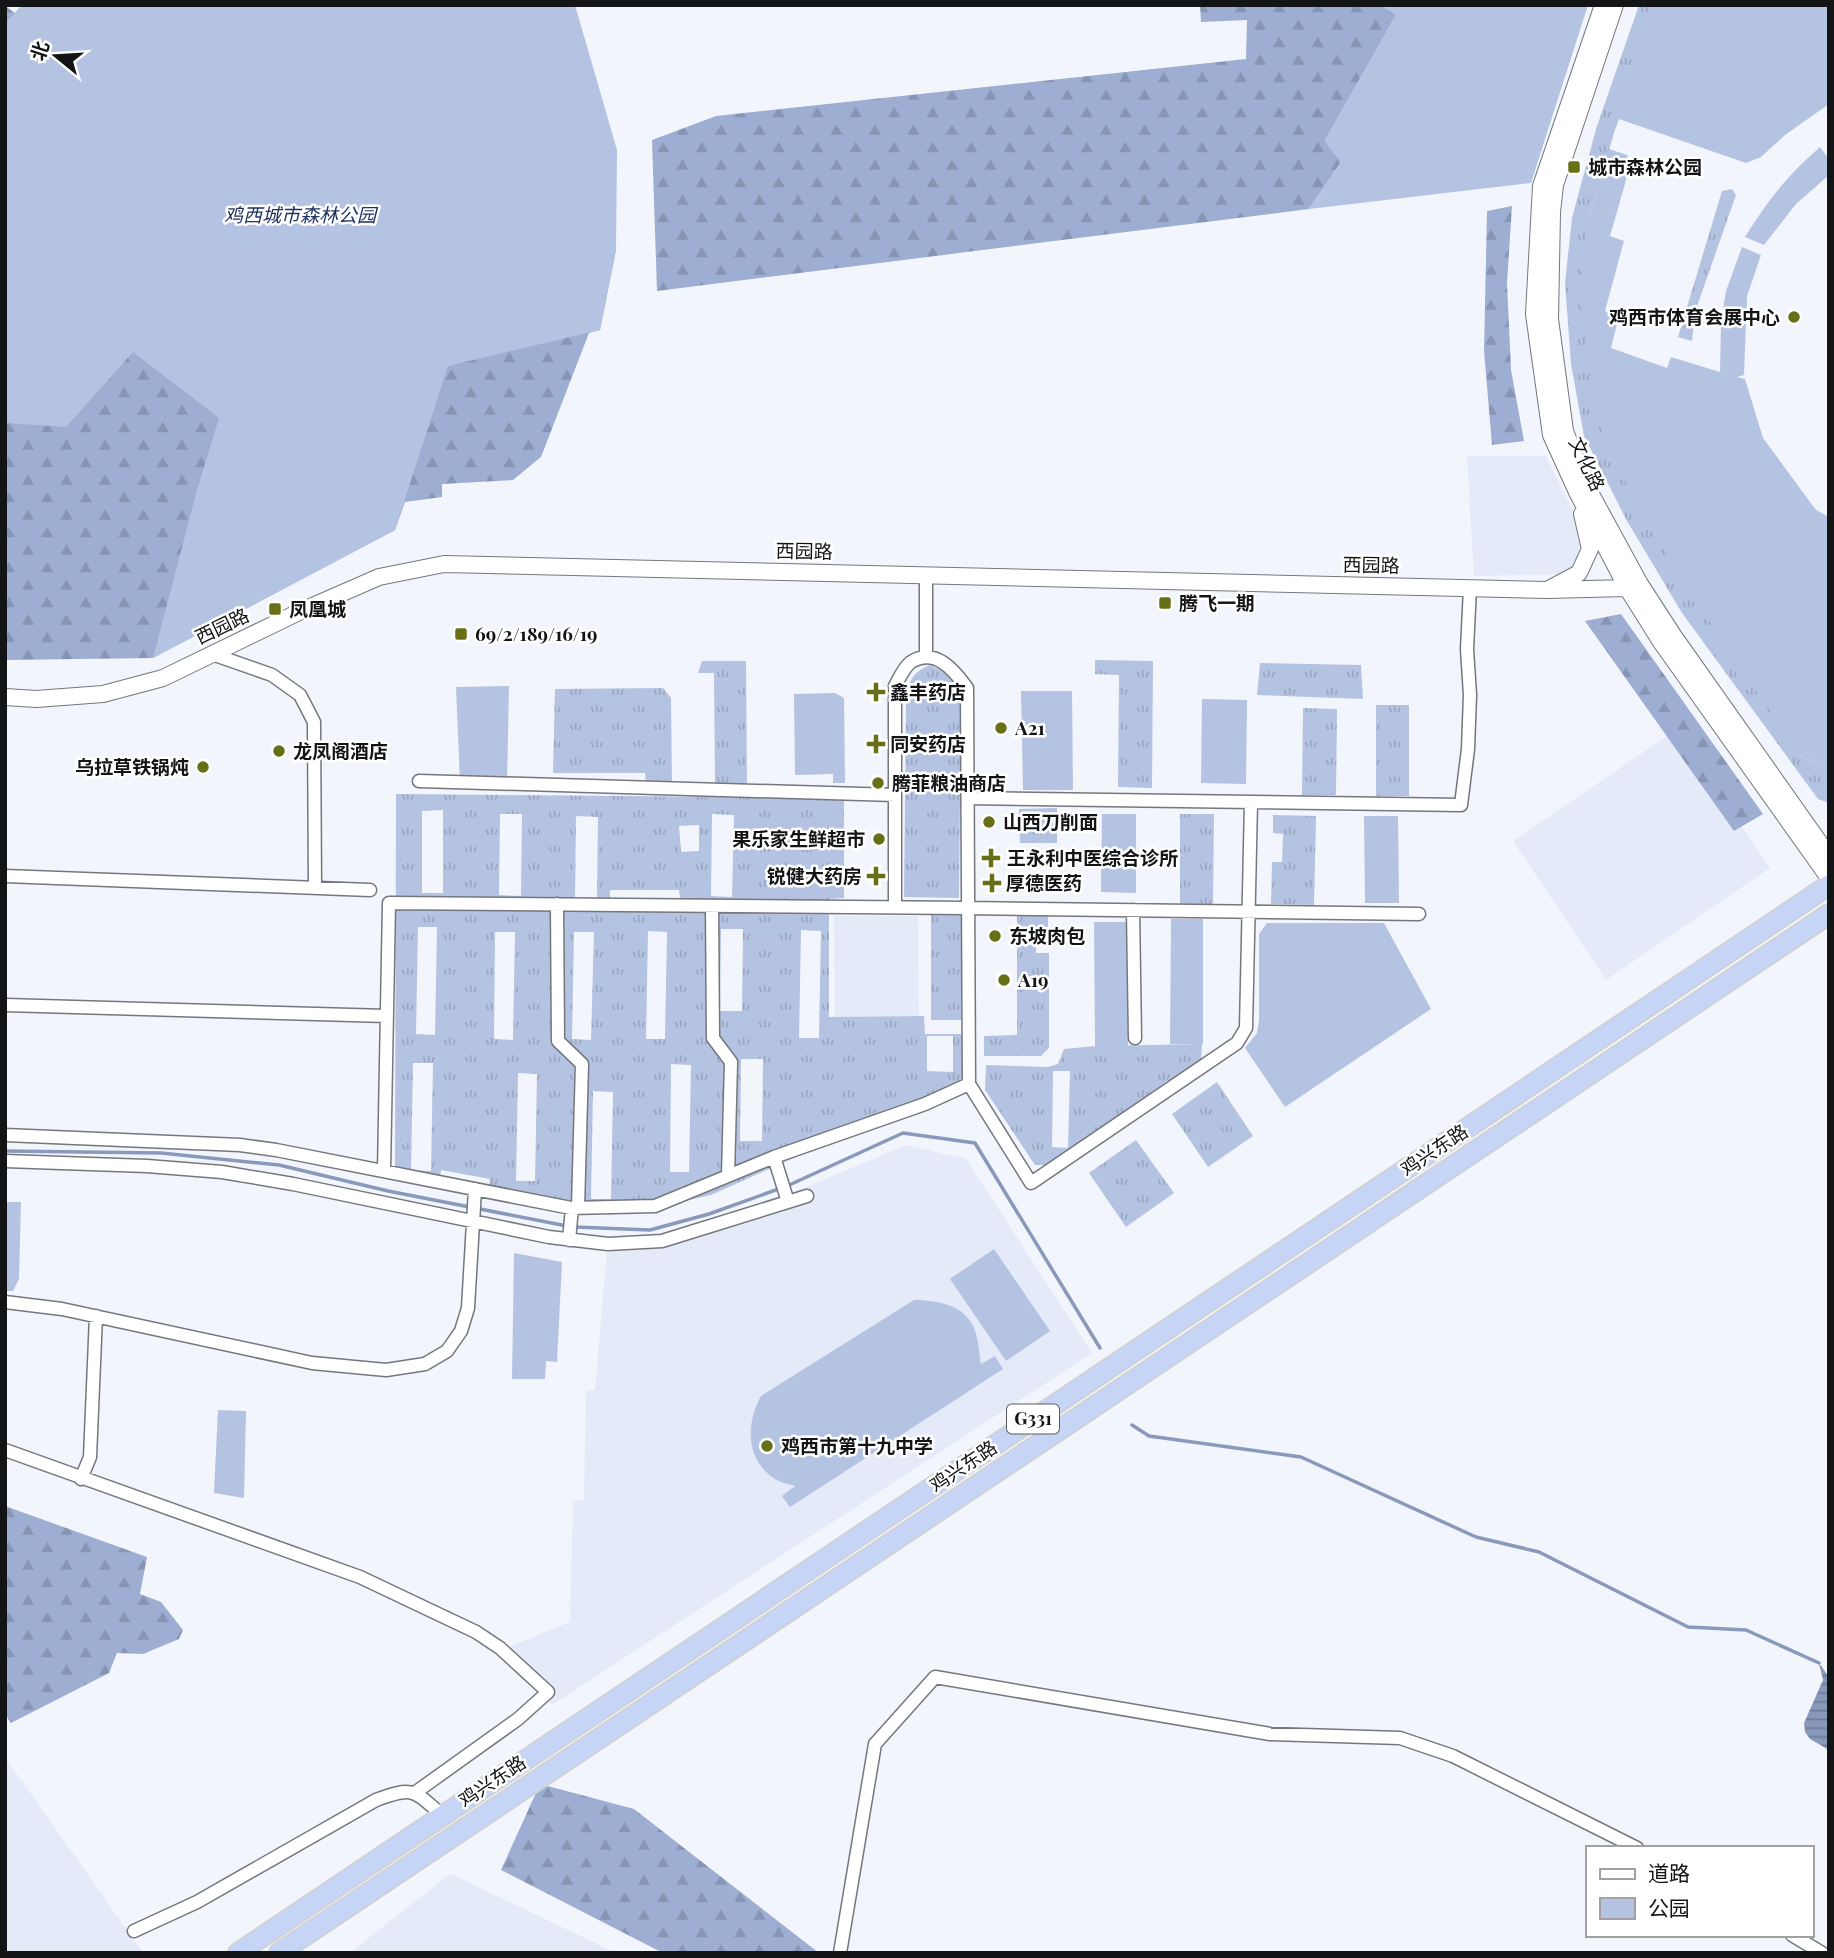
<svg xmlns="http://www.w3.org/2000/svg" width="1834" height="1958" font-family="'Playfair Display','Noto Sans SC',serif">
<defs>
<pattern id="grass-tufts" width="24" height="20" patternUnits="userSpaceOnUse" patternTransform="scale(1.75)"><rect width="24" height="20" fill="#b4c3e2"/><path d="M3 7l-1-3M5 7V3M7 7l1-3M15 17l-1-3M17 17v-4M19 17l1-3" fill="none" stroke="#9aa7c1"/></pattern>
<pattern id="forest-firs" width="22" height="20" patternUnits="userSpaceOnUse" patternTransform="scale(1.75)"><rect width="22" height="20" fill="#9eaed2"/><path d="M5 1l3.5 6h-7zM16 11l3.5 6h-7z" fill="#8795b4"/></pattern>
<pattern id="water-rules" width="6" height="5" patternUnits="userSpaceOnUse" patternTransform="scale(1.75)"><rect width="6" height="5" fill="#8999bc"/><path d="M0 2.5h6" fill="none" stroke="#6f7c98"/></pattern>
</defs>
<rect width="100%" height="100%" fill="#f2f5fb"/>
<!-- built -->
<path fill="#e4eaf7" d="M 1467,456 L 1546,456 L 1580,525 L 1585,546 L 1569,574 L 1474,576 Z
M 1676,730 L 1770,868 L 1606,980 L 1513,841 Z
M 834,916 L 918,916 L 919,1016 L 835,1017 Z
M 906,1145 L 966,1159 L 1092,1353 L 552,1705 L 506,1648 L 570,1622 L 573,1501 L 584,1500 L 586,1391 L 595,1390 L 607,1252 L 662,1248 Z
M 5,1757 L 143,1953 L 5,1953 Z
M 450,1874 L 451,1874 L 616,1953 L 354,1953 L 357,1947 Z"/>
<!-- grass -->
<path fill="url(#grass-tufts)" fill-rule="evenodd" d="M 1639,5 L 1659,5 L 1614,133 L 1589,218 L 1587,356 L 1800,756 L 1829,769 L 1829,803 L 1818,799 L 1682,613 L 1627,521 L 1584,436 L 1571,364 L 1565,283 L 1572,218 L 1596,129 Z
M 1732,189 L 1736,195 L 1695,312 L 1692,341 L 1678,337 L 1722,191 Z
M 1095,660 L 1153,661 L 1152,788 L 1118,787 L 1119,675 L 1095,674 Z
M 702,661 L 746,661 L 747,784 L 715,785 L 714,673 L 698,673 Z
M 1260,663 L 1361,665 L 1363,699 L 1257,695 Z
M 930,665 C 946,672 958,680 961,698 L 959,898 L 904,897 L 906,697 C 910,679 913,672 930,665 Z
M 663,688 L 671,698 L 672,783 L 646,783 L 645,773 L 553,773 L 555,689 Z
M 1376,705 L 1409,705 L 1409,796 L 1376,796 Z
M 1303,708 L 1337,709 L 1336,795 L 1302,795 Z
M 396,794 L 844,798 L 844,898 L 829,899 L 829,1017 L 924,1016 L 925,1034 L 965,1034 L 966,1081 L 711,1195 L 680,1202 L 571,1203 L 489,1188 L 490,1179 L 441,1170 L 440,1179 L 395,1169 ZM 443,810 L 443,893 L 422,893 L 422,811 ZM 500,814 L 522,814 L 521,896 L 499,895 ZM 712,814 L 734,815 L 732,897 L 711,896 ZM 576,816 L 598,817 L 597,899 L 575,898 ZM 699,825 L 699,851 L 681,852 L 679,826 ZM 610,890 L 679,890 L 681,905 L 610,904 ZM 418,927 L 437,927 L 435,1035 L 416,1034 ZM 721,929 L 743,929 L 742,1011 L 720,1011 ZM 801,930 L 821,931 L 819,1038 L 799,1038 ZM 648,931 L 667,932 L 665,1039 L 646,1039 ZM 495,932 L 515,932 L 513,1040 L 494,1039 ZM 574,932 L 594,932 L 591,1040 L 572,1039 ZM 927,1036 L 953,1036 L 953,1072 L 927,1071 ZM 741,1059 L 763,1059 L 762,1141 L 740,1141 ZM 413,1063 L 433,1063 L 431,1171 L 411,1170 ZM 671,1064 L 691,1065 L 689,1172 L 670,1172 ZM 518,1073 L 537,1074 L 535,1181 L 516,1181 ZM 593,1091 L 613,1092 L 611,1199 L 591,1199 Z
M 1057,808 L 1057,843 L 1020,843 L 1019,809 Z
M 1180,814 L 1214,814 L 1213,905 L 1180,904 Z
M 1273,815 L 1316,816 L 1314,905 L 1271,904 L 1272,862 L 1282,862 L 1283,834 L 1273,833 Z
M 961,914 L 961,1020 L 931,1020 L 931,915 Z
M 1017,915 L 1048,915 L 1048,932 L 1036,933 L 1036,953 L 1049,953 L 1049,1048 L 1041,1056 L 984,1056 L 984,1036 L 1017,1035 Z
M 1202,1044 L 1201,1062 L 1170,1084 L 1167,1081 L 1052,1165 L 1035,1165 L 985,1090 L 986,1065 L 1048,1067 L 1058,1064 L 1064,1049 L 1096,1046 ZM 1053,1071 L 1070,1071 L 1068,1148 L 1052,1147 Z
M 1217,1082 L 1253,1136 L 1208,1167 L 1172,1114 Z
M 1136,1140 L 1174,1193 L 1126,1227 L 1089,1173 Z"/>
<!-- forest -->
<path fill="url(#forest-firs)" d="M 22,5 L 616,250 L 600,330 L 589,333 L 541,457 L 513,480 L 442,484 L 442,497 L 405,502 L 395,530 L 153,658 L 5,660 L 5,6 L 15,13 Z
M 1200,5 L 1381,5 L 1396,15 L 1325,141 L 1341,162 L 1309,209 L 657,291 L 652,140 L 716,116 L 1246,59 L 1247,20 L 1201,22 Z
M 1512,206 L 1507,283 L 1511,370 L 1524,441 L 1492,445 L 1484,351 L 1487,211 Z
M 1621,614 L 1763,814 L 1734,831 L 1585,621 Z
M 5,1506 L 147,1557 L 140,1594 L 161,1602 L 183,1630 L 179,1639 L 143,1654 L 117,1653 L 109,1673 L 11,1723 L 5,1714 Z
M 540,1784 L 634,1809 L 819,1953 L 663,1953 L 501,1870 Z"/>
<!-- park -->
<path fill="#b4c3e2" d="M 22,5 L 575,5 L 617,150 L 616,250 L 600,330 L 448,366 L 395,530 L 153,658 L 197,490 L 219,418 L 133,352 L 66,427 L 5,423 L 5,24 Z
M 1381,5 L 1588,5 L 1531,183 L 1309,209 L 1341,162 L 1324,141 L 1396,15 Z
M 1652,5 L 1829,5 L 1829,104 L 1785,135 L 1761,157 L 1746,163 L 1616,118 L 1616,106 Z
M 1820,147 L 1829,159 L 1829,175 L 1796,204 L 1764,245 L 1745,237 C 1769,199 1786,177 1820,147 Z
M 1609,149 L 1627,155 L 1631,163 L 1610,236 L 1624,241 L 1605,311 L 1619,316 L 1611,348 L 1667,368 L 1671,357 L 1720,372 L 1721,322 L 1726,291 L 1742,247 L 1761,255 L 1747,296 L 1744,375 L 1737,377 L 1745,379 L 1763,438 L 1816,510 L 1829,517 L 1829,769 L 1800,756 L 1696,601 L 1638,507 L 1601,430 L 1587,356 L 1581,280 L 1589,218 Z
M 509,686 L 507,783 L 460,782 L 456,687 Z
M 1021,691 L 1072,691 L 1073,790 L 1023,790 Z
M 835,693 L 844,698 L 845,783 L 833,783 L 833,774 L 795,775 L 794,694 Z
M 1202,699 L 1247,700 L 1246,784 L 1201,783 Z
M 1102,814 L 1136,814 L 1136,893 L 1101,892 Z
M 1364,816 L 1398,816 L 1399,903 L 1365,903 Z
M 1171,919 L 1203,919 L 1203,1044 L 1170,1044 Z
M 1094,922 L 1127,922 L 1128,1046 L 1095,1046 Z
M 1267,923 L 1384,923 L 1431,1009 L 1285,1107 L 1245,1048 L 1257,1033 L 1259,1020 L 1259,934 Z
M 5,1202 L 21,1202 L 19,1279 L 13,1291 L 5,1291 Z
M 994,1249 L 1050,1331 L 1006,1361 L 950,1279 Z
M 514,1253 L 562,1262 L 557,1362 L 546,1361 L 545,1379 L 512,1379 Z
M 914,1300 C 937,1300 967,1305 975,1331 C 979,1341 979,1354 981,1364 L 995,1356 L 1003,1369 L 790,1507 L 782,1496 L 795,1486 C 789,1484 781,1483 775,1479 C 745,1460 746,1423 761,1396 Z
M 218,1410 L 246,1411 L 244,1498 L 214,1493 Z"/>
<!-- water -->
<path fill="url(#water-rules)" d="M 1819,1663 L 1829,1677 L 1829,1750 L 1810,1739 L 1805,1732 L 1804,1723 L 1823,1680 Z"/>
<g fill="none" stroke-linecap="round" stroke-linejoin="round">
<!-- stream -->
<path stroke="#8999bc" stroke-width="3.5" d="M 5,1151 L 161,1153 L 279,1165 L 388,1191 L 567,1226
M 575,1227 L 650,1230 L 709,1214 L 787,1186 L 903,1133 L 975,1143 L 1100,1348
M 1132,1425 L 1149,1436 L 1301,1457 L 1476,1537 L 1539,1552 L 1688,1627 L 1746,1630 L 1819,1663"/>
<defs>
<path id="minor" d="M 212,654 L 272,675 L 300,695 L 314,722 L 315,888
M 926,657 L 926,575
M 419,781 L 895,795
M 968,798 L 1461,805 L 1468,749 L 1470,695 L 1467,649 L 1470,588
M 5,876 L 370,890
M 557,904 L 558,1041 L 582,1064 L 578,1207
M 712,906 L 713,1038 L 731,1062 L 728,1176
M 895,907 L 895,686 C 899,679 904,667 911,662 C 935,647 954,670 967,688 L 969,1084
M 1133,910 L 1135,1038
M 5,1005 L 387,1016
M 5,1135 L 240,1145 L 276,1150 L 571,1208 L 655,1206 L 774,1157 L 925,1104 L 969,1084 L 1031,1183 L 1237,1043 L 1246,1028 L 1251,802
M 774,1157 L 788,1202
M 5,1161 L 147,1166 L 222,1172 L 293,1184 L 549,1237 L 608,1244 L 662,1241 L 807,1196
M 384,1171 L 389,903 L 968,908 L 1419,914
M 569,1240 L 572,1208
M 5,1302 L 62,1309 L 312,1363 L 386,1370 L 425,1364 L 447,1351 L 461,1331 L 468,1308 L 475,1189
M 5,1450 L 360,1577 L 476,1632 L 500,1648 L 548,1692 L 518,1719 L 416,1792
M 81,1479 L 90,1457 L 96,1316
M 134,1931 L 197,1902 L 376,1800 C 414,1786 413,1790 442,1815
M 1792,1935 L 1822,1953
M 840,1953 L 875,1744 L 935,1677 L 1270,1734 L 1400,1738 L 1453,1756 L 1637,1848"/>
<path id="secondary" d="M 1603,5 L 1541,186 L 1534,314 L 1551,435 L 1577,492 L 1627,588 L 1661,642 L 1829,878
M 1615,5 L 1555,185 L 1552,212 L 1550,319 L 1565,431 L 1586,485 L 1640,584 L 1673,635 L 1829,856
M 1549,589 L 1579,573 L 1590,549 L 1582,514
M 5,697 L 36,699 L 103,694 L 163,678 L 299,612 L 379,577 L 444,564 L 1547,590 L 1627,588"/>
<path id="trunk" d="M 238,1953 L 1829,885
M 279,1953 L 1829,914"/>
</defs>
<!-- minor casing -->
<use href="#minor" stroke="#74777c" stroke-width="15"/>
<!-- secondary casing -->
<use href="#secondary" stroke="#74777c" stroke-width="18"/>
<!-- trunk casing -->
<use href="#trunk" stroke="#d0d0d0" stroke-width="22"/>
<!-- minor -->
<use href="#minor" stroke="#fff" stroke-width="12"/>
<!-- secondary -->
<use href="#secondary" stroke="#fff" stroke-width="16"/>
<!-- trunk -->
<use href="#trunk" stroke="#c6d4f6" stroke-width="19"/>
</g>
<!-- markers -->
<g fill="#676f17" stroke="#fff" stroke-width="2.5">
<rect x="1567" y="160" width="14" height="14" rx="3.5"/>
<circle cx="1794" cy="317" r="7"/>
<rect x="1158" y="596" width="14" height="14" rx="3.5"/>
<rect x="268" y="602" width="14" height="14" rx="3.5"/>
<rect x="454" y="627" width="14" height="14" rx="3.5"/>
<path d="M872.5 681.5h7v7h7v7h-7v7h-7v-7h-7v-7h7z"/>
<circle cx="1001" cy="728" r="7"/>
<path d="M872.5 733.5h7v7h7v7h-7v7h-7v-7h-7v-7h7z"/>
<circle cx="279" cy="751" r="7"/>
<circle cx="203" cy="767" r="7"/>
<circle cx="878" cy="783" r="7"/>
<circle cx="989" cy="822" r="7"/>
<circle cx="879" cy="839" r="7"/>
<path d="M987.5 847.5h7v7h7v7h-7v7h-7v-7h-7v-7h7z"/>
<path d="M872.5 865.5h7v7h7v7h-7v7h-7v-7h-7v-7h7z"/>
<path d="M988.5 872.5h7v7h7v7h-7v7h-7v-7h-7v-7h7z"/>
<circle cx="995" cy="936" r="7"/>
<circle cx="1004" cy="980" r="7"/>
<circle cx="767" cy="1446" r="7"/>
</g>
<g text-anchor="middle" stroke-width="5" stroke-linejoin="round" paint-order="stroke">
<!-- shield labels -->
<rect fill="#fff" stroke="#5a5a5c" stroke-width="2" x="1007" y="1404.5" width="52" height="29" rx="5"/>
<g font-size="18" font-weight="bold" fill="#131416">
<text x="1033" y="1425">G331</text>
</g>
<!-- poi labels -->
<g font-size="19" font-weight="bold" fill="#131416" stroke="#fff" text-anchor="start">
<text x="1588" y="174">城市森林公园</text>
<text x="1780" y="324" text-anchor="end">鸡西市体育会展中心</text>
<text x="1179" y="610">腾飞一期</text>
<text x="289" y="616">凤凰城</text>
<text x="475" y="641">69/2/189/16/19</text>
<text x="890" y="699">鑫丰药店</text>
<text x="1015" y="735">A21</text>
<text x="890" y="751">同安药店</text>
<text x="293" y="758">龙凤阁酒店</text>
<text x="189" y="774" text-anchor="end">乌拉草铁锅炖</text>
<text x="892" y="790">腾菲粮油商店</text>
<text x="1003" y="829">山西刀削面</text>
<text x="865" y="846" text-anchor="end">果乐家生鲜超市</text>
<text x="1007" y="865">王永利中医综合诊所</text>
<text x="862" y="883" text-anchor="end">锐健大药房</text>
<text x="1006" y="890">厚德医药</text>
<text x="1009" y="943">东坡肉包</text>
<text x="1018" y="987">A19</text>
<text x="781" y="1453">鸡西市第十九中学</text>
</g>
<!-- park labels -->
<g font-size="19" font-style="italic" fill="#203260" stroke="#fff">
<text x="300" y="222">鸡西城市森林公园</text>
</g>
<!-- street labels -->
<g font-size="19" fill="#131416" stroke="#fff">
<text transform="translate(1587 464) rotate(65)" y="7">文化路</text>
<text transform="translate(804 551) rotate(1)" y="7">西园路</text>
<text transform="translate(1371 565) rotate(1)" y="7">西园路</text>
<text transform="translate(222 626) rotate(-26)" y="7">西园路</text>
<text transform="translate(1434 1150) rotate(-34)" y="7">鸡兴东路</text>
<text transform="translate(963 1466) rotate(-34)" y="7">鸡兴东路</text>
<text transform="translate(492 1781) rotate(-34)" y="7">鸡兴东路</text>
</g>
</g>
<!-- border -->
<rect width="1834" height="1958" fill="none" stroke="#131416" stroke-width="14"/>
<!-- legend -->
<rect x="1586" y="1846" width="228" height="91" fill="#ffffff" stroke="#a1a1a2" stroke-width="2"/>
<rect x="1600" y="1869" width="35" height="10" fill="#ffffff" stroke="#a1a1a2" stroke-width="2"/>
<text x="1648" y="1881" font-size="21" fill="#131416">道路</text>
<rect x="1600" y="1898" width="35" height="21" fill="#b4c3e2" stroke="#a1a1a2" stroke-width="2"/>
<text x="1648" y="1916" font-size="21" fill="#131416">公园</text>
<!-- north arrow -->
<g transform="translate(56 56) rotate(288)" stroke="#ffffff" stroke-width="5" paint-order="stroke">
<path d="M0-5L12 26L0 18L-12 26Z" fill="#131416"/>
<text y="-10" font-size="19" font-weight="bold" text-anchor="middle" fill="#131416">北</text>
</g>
</svg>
